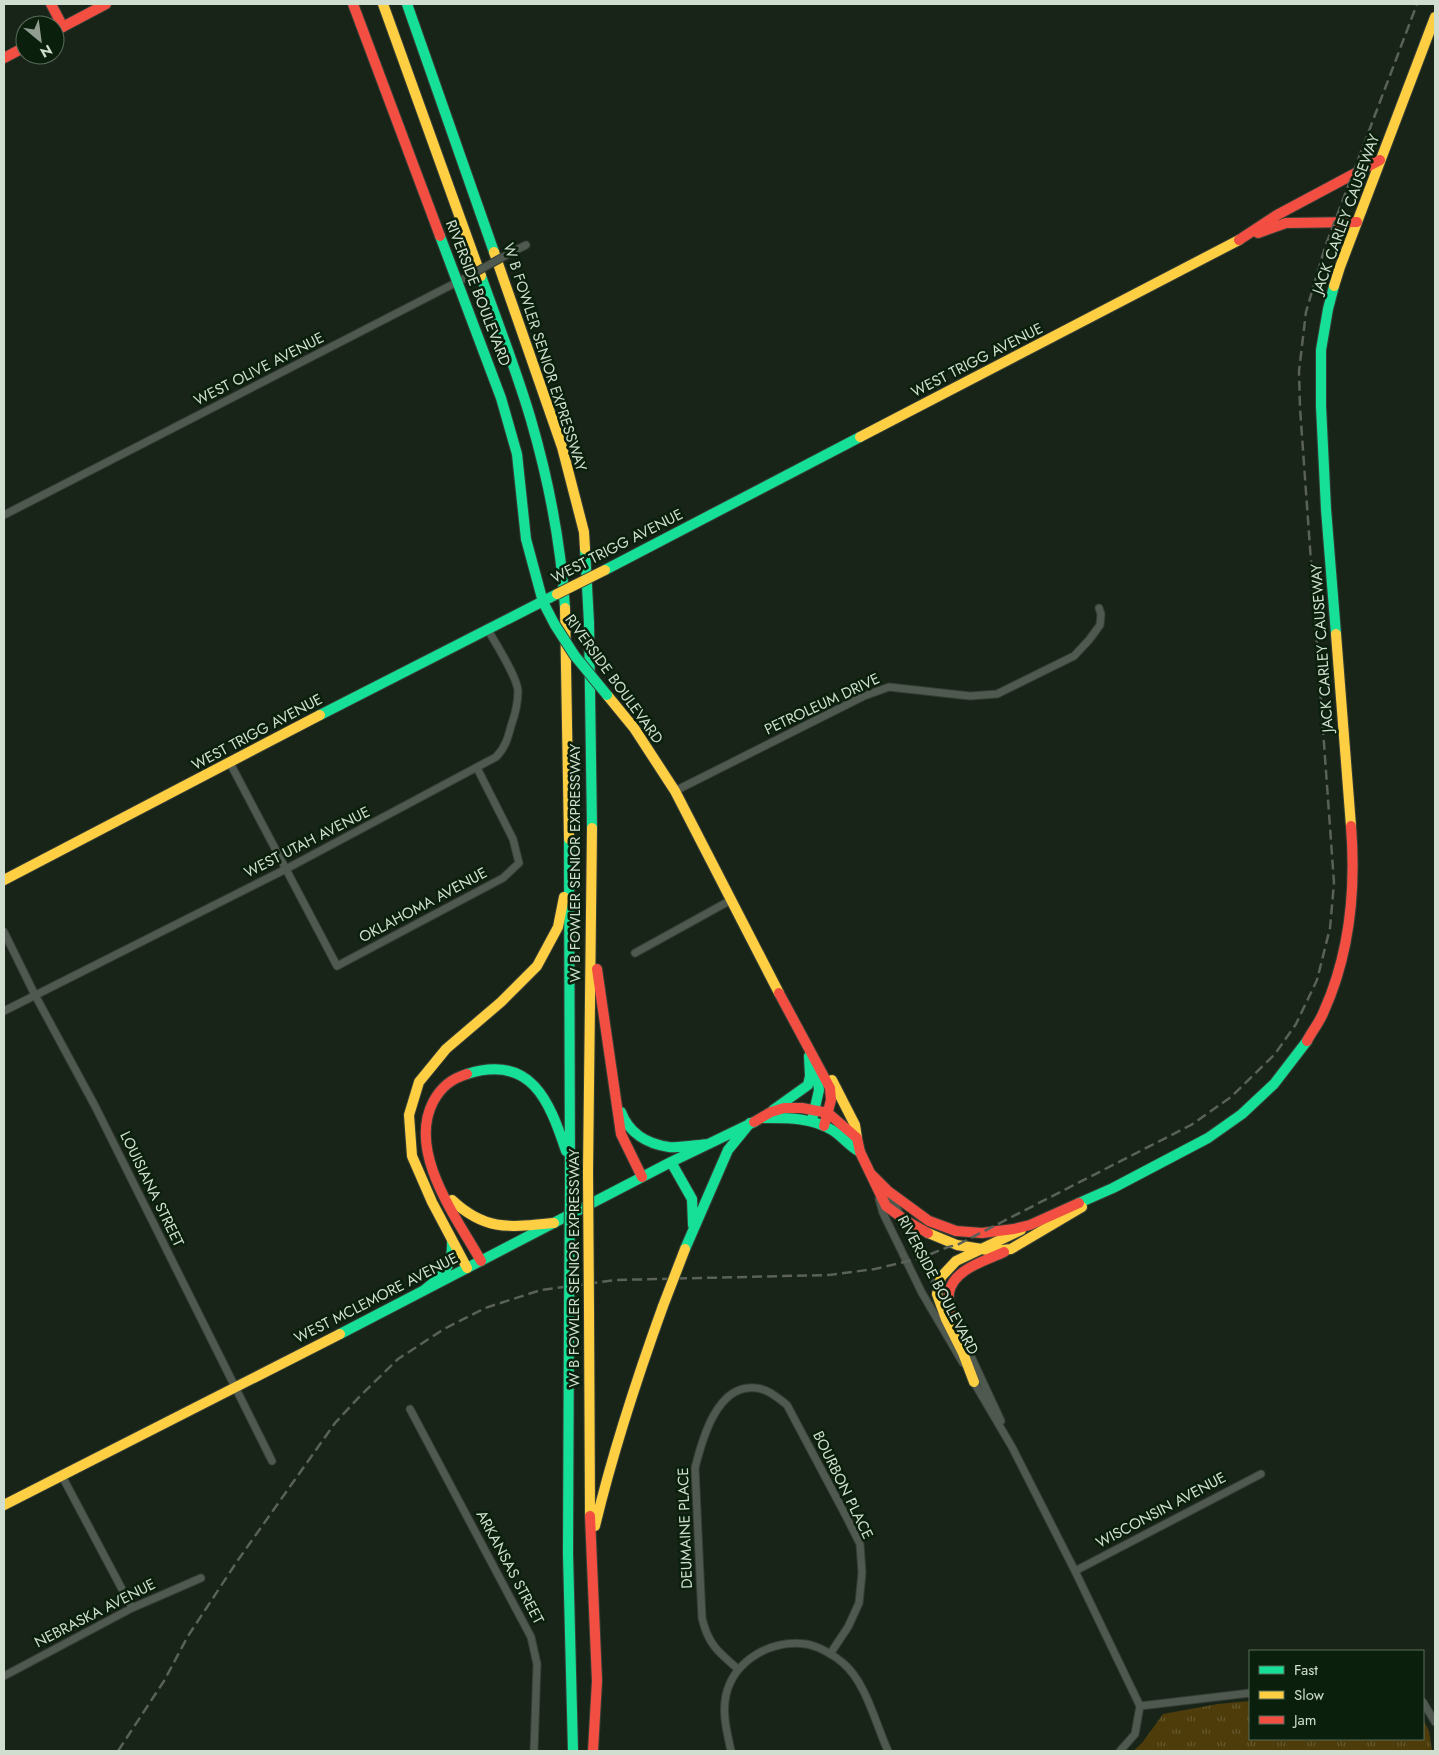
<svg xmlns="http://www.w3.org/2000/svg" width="1439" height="1755" font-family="Jost,sans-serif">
<defs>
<pattern id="grass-tufts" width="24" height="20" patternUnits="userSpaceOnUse" patternTransform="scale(1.25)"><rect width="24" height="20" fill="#4e3d0b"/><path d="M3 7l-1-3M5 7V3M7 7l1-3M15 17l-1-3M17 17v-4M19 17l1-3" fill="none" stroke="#66592e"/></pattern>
</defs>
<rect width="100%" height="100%" fill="#192419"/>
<!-- grass -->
<path fill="url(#grass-tufts)" d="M 1250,1701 L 1250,1739 L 1423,1739 L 1423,1719 L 1429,1731 L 1432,1751 L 1133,1751 L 1142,1743 L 1163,1714 L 1218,1704 Z"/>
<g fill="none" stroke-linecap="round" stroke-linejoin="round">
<defs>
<path id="street" d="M 512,252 L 526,245
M 4,515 L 467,277
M 230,763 L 337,966 L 503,878 L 519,863 L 513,839 L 477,768
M 675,791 L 864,696 L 889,687 L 970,696 L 997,694 L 1074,656 L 1089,640 L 1100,625 L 1101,614 L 1099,608
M 4,932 L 35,995 L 95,1106 L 272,1461
M 635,953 L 731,900
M 4,1011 L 286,869 L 496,757 C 505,748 508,738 511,726 C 515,715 518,703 518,691 C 517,676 495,643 487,628
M 889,1193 L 938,1288
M 879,1199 L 883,1213 L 922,1293 L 963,1363
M 949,1309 L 1001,1421
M 972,1379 L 1012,1447 L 1075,1571 L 1140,1706 L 1135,1734 L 1120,1751
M 410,1409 L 531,1637 L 537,1664 L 534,1751
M 62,1476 L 132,1608
M 1075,1571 L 1261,1474
M 738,1669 C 718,1652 708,1644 702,1618 L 695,1468 C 702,1440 717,1383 756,1388 C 768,1389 778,1398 787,1405 L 847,1518 L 860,1544 L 862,1573 L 859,1603 L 848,1627 L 830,1654
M 4,1676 L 132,1608 L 201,1578
M 1423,1702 L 1435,1722
M 1140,1706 L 1250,1693
M 731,1751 C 727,1732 722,1714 726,1695 C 734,1660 772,1639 806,1644 C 818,1646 834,1655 843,1663 C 866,1682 876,1725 888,1751"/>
<path id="fast" d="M 407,4 L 494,252
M 440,236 L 501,398 L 517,454 L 526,539 L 543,602 L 555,625
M 481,276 C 498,324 517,372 531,420 C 549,482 561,544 565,608
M 1334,286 L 1328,309 L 1321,350 L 1321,406 L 1326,509 L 1336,634
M 585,549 L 589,623 L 592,828
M 605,570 L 860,437
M 320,715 L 557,594
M 569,839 L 570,1185
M 467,1074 C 531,1054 549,1100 566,1151
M 773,1110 L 808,1085 L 810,1076 L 809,1056
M 621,1112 C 629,1133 647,1144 669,1147 C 681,1148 696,1145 708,1144
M 813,1116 L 819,1090 L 816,1068
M 762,1118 C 786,1118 811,1117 832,1130 C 842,1136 849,1146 860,1152
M 671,1162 L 692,1199 L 693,1225
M 1079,1203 L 1113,1188 L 1208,1138 L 1242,1114 L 1274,1084 L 1307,1041
M 685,1249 L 728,1150 L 750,1123
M 423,1291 C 442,1276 453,1268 452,1242
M 569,1312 L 568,1554 L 573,1751
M 340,1334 L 671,1162 L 754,1122"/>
<path id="slow" d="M 383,4 L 481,276
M 494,252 L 562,447 L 584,532 L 585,549
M 1334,286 L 1340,267 L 1435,17
M 860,437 L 1239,240
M 565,608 L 569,839
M 1336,634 L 1351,826
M 607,695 L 634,728 L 675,791 L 779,993
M 4,880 L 320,715
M 832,1080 L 855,1125 L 857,1138
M 588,1172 L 592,828
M 452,1200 C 486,1232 511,1227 554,1223
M 928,1233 L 957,1245 L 994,1251 L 1011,1249 L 1082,1207
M 467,1268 L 432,1202 L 412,1156 L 409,1115 L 419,1082 L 446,1049 L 501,1002 L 537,966 L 558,927 L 564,897
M 589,1309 L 590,1516
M 974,1382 L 963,1353 L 946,1319 L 937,1294 L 941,1277 L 956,1261 L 1021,1230
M 4,1505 L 340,1334
M 595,1526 C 613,1451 637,1378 663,1306"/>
<path id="jam" d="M 51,4 L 63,27
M 353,4 L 440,236
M 55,31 L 106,4
M 4,58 L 25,47
M 1258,233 L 1286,223 L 1357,222
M 1239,240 L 1277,215 L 1380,160
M 597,969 L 621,1134 L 642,1177
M 779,993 L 830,1088 L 831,1100 L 824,1126
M 1307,1041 C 1312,1031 1320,1022 1324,1011 C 1350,953 1356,889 1351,826
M 467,1074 C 451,1079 441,1087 433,1102 C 407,1153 457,1218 481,1261
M 754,1122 L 771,1112 L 784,1108 L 802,1108 L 828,1113 L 857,1138 L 860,1152 L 886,1206 L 905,1220 L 928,1233
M 871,1174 L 888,1191 L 929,1221 L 956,1231 L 982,1233 L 1014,1229 L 1030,1225 L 1079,1203
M 950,1313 C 950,1307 948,1300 949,1293 C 953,1269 985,1261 1004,1252
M 590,1516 L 597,1681 L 593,1751"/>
</defs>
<!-- street casing -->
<use href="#street" stroke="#363f36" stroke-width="9"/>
<!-- fast casing -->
<use href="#fast" stroke="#363f36" stroke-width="12"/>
<!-- slow casing -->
<use href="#slow" stroke="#363f36" stroke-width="12"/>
<!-- jam casing -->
<use href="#jam" stroke="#363f36" stroke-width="12"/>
<!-- street -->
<use href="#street" stroke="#505950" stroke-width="7"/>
<!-- fast -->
<use href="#fast" stroke="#16e098" stroke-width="10"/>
<!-- slow -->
<use href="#slow" stroke="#ffcf43" stroke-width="10"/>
<!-- jam -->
<use href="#jam" stroke="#f24e42" stroke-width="10"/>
<!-- rail -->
<path stroke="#596159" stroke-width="2.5" stroke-dasharray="10 5" stroke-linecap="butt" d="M 118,1751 L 164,1681 L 188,1636 L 238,1560 L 335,1423 L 360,1396 L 398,1359 L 444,1329 L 485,1308 L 541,1290 L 616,1280 L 829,1275 L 875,1269 L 921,1258 L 948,1247 L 957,1245 L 1191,1125 L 1231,1097 L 1275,1054 L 1296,1024 L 1317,980 L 1330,928 L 1334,883 L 1300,408 L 1299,371 L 1306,312 L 1325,247 L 1417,4"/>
<defs>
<path id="street-bridge" d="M 467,277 L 512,252"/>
<path id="fast-bridge" d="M 555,625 L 575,656 L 607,695
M 569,1312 L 570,1185"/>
<path id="slow-bridge" d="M 557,594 L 605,570
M 588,1172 L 589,1309
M 663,1306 L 685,1249"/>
</defs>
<!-- street-bridge casing -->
<use href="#street-bridge" stroke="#363f36" stroke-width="9" stroke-linecap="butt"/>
<!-- fast-bridge casing -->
<use href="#fast-bridge" stroke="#363f36" stroke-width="12" stroke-linecap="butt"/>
<!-- slow-bridge casing -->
<use href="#slow-bridge" stroke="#363f36" stroke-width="12" stroke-linecap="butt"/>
<!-- street-bridge -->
<use href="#street-bridge" stroke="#505950" stroke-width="7"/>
<!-- fast-bridge -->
<use href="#fast-bridge" stroke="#16e098" stroke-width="10"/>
<!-- slow-bridge -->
<use href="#slow-bridge" stroke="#ffcf43" stroke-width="10"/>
</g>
<g text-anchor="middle" stroke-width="5" stroke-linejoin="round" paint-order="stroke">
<!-- street labels -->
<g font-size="15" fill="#d0ded0" stroke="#0a200c">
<text transform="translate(1346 214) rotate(-70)" y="5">JACK CARLEY CAUSEWAY</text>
<text transform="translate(478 293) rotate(69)" y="5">RIVERSIDE BOULEVARD</text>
<text transform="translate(545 357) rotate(72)" y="5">W B FOWLER SENIOR EXPRESSWAY</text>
<text transform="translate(977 360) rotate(-27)" y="5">WEST TRIGG AVENUE</text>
<text transform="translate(259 369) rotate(-27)" y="5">WEST OLIVE AVENUE</text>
<text transform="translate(617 546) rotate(-27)" y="5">WEST TRIGG AVENUE</text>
<text transform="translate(1322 648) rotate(-94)" y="5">JACK CARLEY CAUSEWAY</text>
<text transform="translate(614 679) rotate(54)" y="5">RIVERSIDE BOULEVARD</text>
<text transform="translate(822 704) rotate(-25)" y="5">PETROLEUM DRIVE</text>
<text transform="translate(257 732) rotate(-28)" y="5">WEST TRIGG AVENUE</text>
<text transform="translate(307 842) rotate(-27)" y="5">WEST UTAH AVENUE</text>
<text transform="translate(575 863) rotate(-90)" y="5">W B FOWLER SENIOR EXPRESSWAY</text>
<text transform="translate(423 905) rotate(-28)" y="5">OKLAHOMA AVENUE</text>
<text transform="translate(152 1189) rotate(64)" y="5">LOUISIANA STREET</text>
<text transform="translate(574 1268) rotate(-90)" y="5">W B FOWLER SENIOR EXPRESSWAY</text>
<text transform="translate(938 1285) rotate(62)" y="5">RIVERSIDE BOULEVARD</text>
<text transform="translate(376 1298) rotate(-27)" y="5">WEST MCLEMORE AVENUE</text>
<text transform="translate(843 1485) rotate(64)" y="5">BOURBON PLACE</text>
<text transform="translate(1161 1510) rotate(-28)" y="5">WISCONSIN AVENUE</text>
<text transform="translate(685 1528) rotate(-92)" y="5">DEUMAINE PLACE</text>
<text transform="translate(510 1567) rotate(62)" y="5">ARKANSAS STREET</text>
<text transform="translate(95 1613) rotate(-27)" y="5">NEBRASKA AVENUE</text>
</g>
</g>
<!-- border -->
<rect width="1439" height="1755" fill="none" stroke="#d0ded0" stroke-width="10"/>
<!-- legend -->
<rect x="1249" y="1650" width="175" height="90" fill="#0a200c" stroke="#596c5a"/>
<rect x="1259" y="1666" width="25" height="8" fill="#16e098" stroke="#596c5a"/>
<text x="1294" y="1675" font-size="15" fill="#d0ded0">Fast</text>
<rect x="1259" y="1691" width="25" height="8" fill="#ffcf43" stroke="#596c5a"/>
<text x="1294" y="1700" font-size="15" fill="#d0ded0">Slow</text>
<rect x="1259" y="1716" width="25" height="8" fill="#f24e42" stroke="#596c5a"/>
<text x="1294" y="1725" font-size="15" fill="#d0ded0">Jam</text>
<!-- north arrow -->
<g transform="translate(40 40) rotate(151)"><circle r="24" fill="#0a200c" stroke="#596c5a"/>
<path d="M0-4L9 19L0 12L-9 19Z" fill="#909d90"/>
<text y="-8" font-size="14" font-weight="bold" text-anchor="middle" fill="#d0ded0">N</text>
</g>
</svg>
